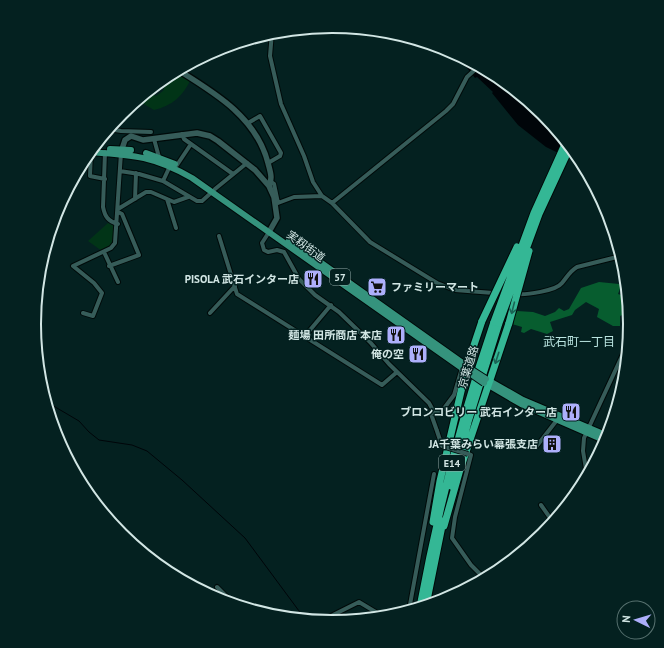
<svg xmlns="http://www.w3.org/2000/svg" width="664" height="648" font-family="'PT Sans','Noto Sans JP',sans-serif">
<rect width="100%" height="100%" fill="#042120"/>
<!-- green -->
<path fill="#013417" d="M 175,72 L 191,79 C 183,96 172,106 154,110 L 137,100 L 149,91 L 156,96 L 163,91 L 165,86 L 163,79 Z
M 108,223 L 114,226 L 114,243 L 102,251 L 88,241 Z"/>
<!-- forest -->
<path fill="#075d2f" d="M 599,282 L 619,284 L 621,286 L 618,294 L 627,297 L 629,312 L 620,316 L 620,326 L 613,326 L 597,317 L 599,309 L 586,302 L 575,310 L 572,315 L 550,322 L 553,331 L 547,334 L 531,329 L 524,333 L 521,332 L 522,327 L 512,324 L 517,311 L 533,312 L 545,316 L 555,312 L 559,308 L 564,311 L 569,309 L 581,288 Z"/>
<!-- water -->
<path fill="#000509" d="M 456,54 L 498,76 L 545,116 L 583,165 L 546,147 L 518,125 L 492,93 L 493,92 L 477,77 L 475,78 Z"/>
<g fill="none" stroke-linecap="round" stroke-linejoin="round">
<!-- stream -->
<path stroke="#000509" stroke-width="1" d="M 45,401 L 79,421 L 89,432 L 99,440 L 132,445 L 147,451 L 182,480 L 245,538 L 305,619"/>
<defs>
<path id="street" d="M 272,32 L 270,56 L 281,104 L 304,156 L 313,182 L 322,196 L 332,203 L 370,242 L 437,283 L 455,290 L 506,294
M 248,123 L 260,116 L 281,153 L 280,156 L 268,163
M 109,129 L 121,131 L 151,132
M 182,134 L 184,139 L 233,174
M 154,139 L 159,157
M 91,152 L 90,176 L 105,179
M 105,152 L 103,207 C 105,217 108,221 118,224
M 177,165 L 191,144
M 120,171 L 139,174 L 163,181 L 197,201 L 202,201 L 212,192
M 163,181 L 170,166
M 271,182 L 274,184 L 278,203 L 294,197 L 322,196
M 215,189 L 247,163
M 135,199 L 136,173
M 167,199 L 176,228
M 332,203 L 446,111 L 453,104 L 467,77 L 479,66
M 118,209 L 146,192 L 151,192 L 174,202 L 188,197
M 269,232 L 262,243 L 264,250 L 268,252 L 277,250 L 284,252 L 299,279 L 315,295 L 339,312 L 370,342 L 389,364 L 429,403 L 434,412
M 219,236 L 237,294 L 382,385 L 397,372
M 104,252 L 118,282
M 109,266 L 139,255 L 122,214 L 118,212
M 516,294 C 526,295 556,291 562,283 C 567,277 570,271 577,267 L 621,256
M 83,313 L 93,316 L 102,293 L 94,283 L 73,266 L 111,248 L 115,243 L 121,153
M 210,313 L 235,286
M 305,336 L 331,305
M 437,431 L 431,414 L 442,411 L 454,395 L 462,368
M 536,447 L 557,420
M 468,454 L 471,455 L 455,517 L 452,538 L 471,565 L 485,579
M 587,475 L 583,451 L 584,438 L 628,343
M 541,505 L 553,522
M 217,587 L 234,604
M 409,610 L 434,474
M 321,621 L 359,602 L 384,617"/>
<path id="secondary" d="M 178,70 C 215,93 256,117 268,163 C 270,171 273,178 269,186
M 122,149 L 125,140 L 131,136 L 143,140 L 197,133 L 210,136 L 218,141 L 255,170 L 269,186 L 274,197 L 277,218 L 269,232"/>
<path id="primary" d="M 110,149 L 131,150
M 90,152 C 133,155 154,156 192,178 L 469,373
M 146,153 L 175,164
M 289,240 L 471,369
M 486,379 L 523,400 L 608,436
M 485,383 L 521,404 L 606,441"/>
<path id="highway" d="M 451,486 L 468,422 L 499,323
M 433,522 L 440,481 L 467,366 L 482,321
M 444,526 L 459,473 L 509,323
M 426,605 L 443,521
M 420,607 C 438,510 462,415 494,322"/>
</defs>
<!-- street casing -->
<use href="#street" stroke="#000a09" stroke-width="6"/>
<!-- secondary casing -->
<use href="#secondary" stroke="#000a09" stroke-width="8"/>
<!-- primary casing -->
<use href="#primary" stroke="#000a09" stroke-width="8"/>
<!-- highway casing -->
<use href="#highway" stroke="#000a09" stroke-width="9"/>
<!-- street -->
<use href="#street" stroke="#365c59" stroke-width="4"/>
<!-- secondary -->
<use href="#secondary" stroke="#365c59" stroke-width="5.5"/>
<!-- primary -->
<use href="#primary" stroke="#35937d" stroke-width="6"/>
<!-- highway -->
<use href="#highway" stroke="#34b795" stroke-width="7"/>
<defs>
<path id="street-bridge" d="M 437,431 L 442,446 L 468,454"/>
<path id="primary-bridge" d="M 472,370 L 486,379
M 471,374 L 484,383"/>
<path id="highway-bridge" d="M 482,321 L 517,247
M 494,322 L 534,213 L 566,142
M 499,323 L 539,214 L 570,147
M 509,323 L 529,251"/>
</defs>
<!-- street-bridge casing -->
<use href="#street-bridge" stroke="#000a09" stroke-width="6" stroke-linecap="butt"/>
<!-- primary-bridge casing -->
<use href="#primary-bridge" stroke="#000a09" stroke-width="8" stroke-linecap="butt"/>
<!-- highway-bridge casing -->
<use href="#highway-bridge" stroke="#000a09" stroke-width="9" stroke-linecap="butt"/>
<!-- street-bridge -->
<use href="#street-bridge" stroke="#365c59" stroke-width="4"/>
<!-- primary-bridge -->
<use href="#primary-bridge" stroke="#35937d" stroke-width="6"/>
<!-- highway-bridge -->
<use href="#highway-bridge" stroke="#34b795" stroke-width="7"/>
</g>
<!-- one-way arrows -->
<defs><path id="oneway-shaft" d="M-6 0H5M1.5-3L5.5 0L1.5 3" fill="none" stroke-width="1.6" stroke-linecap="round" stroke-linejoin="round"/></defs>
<g stroke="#1a6455">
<use href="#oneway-shaft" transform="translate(513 308) rotate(104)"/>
<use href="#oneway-shaft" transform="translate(497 358) rotate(108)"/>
</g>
<!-- icons -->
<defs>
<symbol id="restaurant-square" viewBox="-11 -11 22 22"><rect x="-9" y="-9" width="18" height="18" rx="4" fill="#adaffb" stroke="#042120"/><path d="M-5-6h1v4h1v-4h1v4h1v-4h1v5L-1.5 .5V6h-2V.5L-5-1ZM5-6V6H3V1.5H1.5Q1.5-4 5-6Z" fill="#111"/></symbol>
<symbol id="supermarket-square" viewBox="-11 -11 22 22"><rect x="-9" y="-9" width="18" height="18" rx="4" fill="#adaffb" stroke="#042120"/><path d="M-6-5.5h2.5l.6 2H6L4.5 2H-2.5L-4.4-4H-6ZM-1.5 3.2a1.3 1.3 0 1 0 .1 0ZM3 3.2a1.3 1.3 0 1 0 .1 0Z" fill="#111"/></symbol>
<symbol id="building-square" viewBox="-11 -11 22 22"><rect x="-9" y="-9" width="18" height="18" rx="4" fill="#adaffb" stroke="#042120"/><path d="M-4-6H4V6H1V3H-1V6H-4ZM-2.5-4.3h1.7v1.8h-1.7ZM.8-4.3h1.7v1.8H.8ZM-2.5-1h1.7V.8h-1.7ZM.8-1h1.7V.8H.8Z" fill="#111"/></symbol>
</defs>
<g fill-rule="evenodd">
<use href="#restaurant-square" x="302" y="268" width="22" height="22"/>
<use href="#supermarket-square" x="366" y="276" width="22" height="22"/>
<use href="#restaurant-square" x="385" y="324" width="22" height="22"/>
<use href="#restaurant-square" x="407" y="343" width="22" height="22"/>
<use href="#restaurant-square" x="560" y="401" width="22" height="22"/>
<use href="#building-square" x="541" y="433" width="22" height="22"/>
</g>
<g text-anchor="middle" stroke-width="3" stroke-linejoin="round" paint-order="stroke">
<!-- shield labels -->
<g fill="#042120" stroke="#94aba9" stroke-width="1">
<rect x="330" y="269" width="20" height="16" rx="3"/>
<rect x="439" y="455" width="26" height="16" rx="3"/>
</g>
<g font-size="10" font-weight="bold" fill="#d2e6e4">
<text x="340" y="281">57</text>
<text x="452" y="467">E14</text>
</g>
<!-- street labels -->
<g font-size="11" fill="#d2e6e4" stroke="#042120">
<text transform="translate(306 246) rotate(36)" y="4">実籾街道</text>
<text transform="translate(468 367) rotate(-73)" y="4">京葉道路</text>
</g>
<!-- poi labels -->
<g font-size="11" font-weight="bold" fill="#d2e6e4" stroke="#042120" text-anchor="end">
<text x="299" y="283">PISOLA 武石インター店</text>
<text x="391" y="291" text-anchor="start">ファミリーマート</text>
<text x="382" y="339">麺場 田所商店 本店</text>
<text x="404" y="358">俺の空</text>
<text x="557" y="416">ブロンコビリー 武石インター店</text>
<text x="538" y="448">JA千葉みらい幕張支店</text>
</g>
<!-- neighbourhood labels -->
<g font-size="12" fill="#bae4e0" stroke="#042120">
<text x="579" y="346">武石町一丁目</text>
</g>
</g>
<!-- crop -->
<path d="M0 0H664V648H0ZM41 324a291 291 0 1 1 582 0a291 291 0 1 1-582 0Z" fill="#042120" fill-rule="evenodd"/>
<path fill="none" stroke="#d2e6e4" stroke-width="2" d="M41 324a291 291 0 1 1 582 0a291 291 0 1 1-582 0Z"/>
<!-- north arrow -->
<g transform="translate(636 620) rotate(275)"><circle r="19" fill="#042120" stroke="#56706e"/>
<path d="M0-3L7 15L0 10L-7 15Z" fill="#adaffb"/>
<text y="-6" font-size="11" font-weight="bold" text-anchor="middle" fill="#d2e6e4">N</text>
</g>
</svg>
